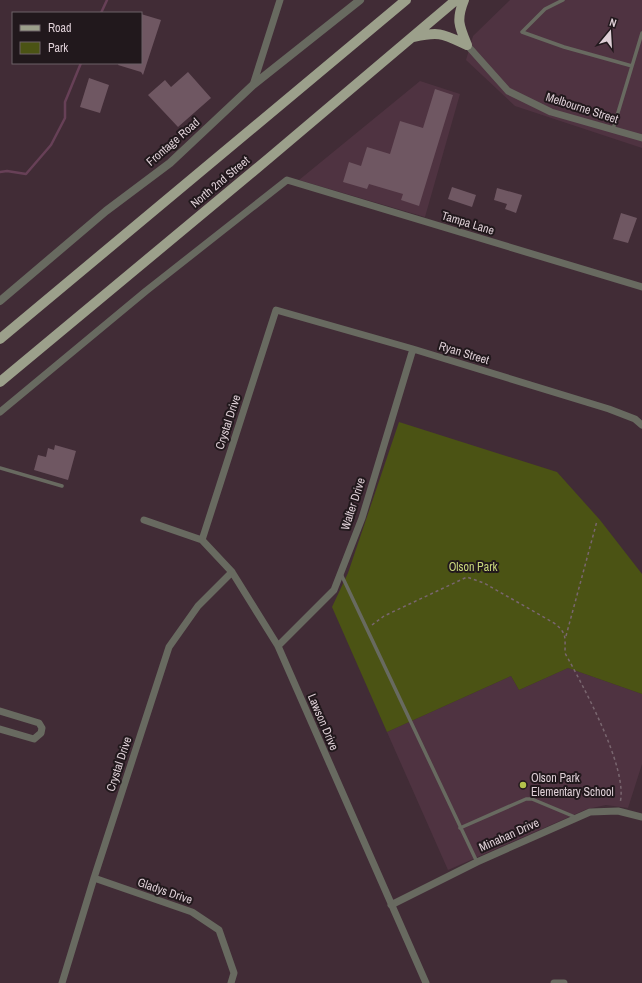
<svg xmlns="http://www.w3.org/2000/svg" width="642" height="983" font-family="'Archivo Narrow',sans-serif">
<rect width="100%" height="100%" fill="#412c36"/>
<!-- built -->
<path fill="#4f3341" d="M 510,0 L 642,0 L 642,148 L 515,106 L 466,60 L 473,36 Z
M 420,81 L 460,94 L 425,217 L 299,180 Z
M 568,668 L 642,694 L 642,764 L 628,808 L 606,805 L 587,809 L 448,870 L 387,732 L 511,676 L 519,690 Z"/>
<!-- green -->
<path fill="#4b5314" d="M 399,422 L 557,472 L 600,520 L 642,574 L 642,694 L 568,668 L 519,690 L 511,676 L 387,732 L 332,607 L 348,573 Z"/>
<g fill="none" stroke-linecap="round" stroke-linejoin="round">
<!-- stream -->
<path stroke="#674057" stroke-width="2.5" d="M 101,13 L 107,0
M 0,172 L 7,171 L 26,174 L 51,145 L 65,118 L 65,102 L 81,63"/>
</g>
<!-- building -->
<path fill="#6f5762" d="M 141,14 L 161,20 L 143,75 L 141,72 L 118,65 L 119,63 L 141,63 Z
M 188,72 L 211,98 L 178,127 L 148,95 L 165,80 L 171,87 Z
M 89,78 L 109,85 L 100,113 L 80,107 Z
M 435,89 L 453,95 L 419,206 L 401,200 L 403,194 L 369,184 L 367,189 L 343,182 L 349,162 L 361,166 L 367,147 L 390,154 L 400,121 L 423,128 Z
M 452,187 L 476,195 L 472,207 L 448,199 Z
M 497,188 L 522,195 L 516,213 L 505,209 L 507,204 L 494,200 Z
M 621,213 L 637,218 L 628,243 L 613,239 Z
M 55,445 L 76,451 L 68,480 L 34,470 L 38,455 L 46,457 L 48,448 L 54,450 Z"/>
<g fill="none" stroke-linecap="round" stroke-linejoin="round">
<!-- path -->
<path stroke="#79666f" stroke-width="1.5" stroke-dasharray="3 3" stroke-linecap="butt" d="M 372,625 L 384,616 L 467,577 L 484,583 L 554,623 C 567,633 565,637 565,653 C 582,684 629,769 620,803
M 566,636 L 597,521"/>
<!-- service -->
<path stroke="#686a60" stroke-width="3.5" d="M 563,0 L 545,9 L 522,32 L 564,47 L 632,66
M 613,129 L 642,33
M 0,468 L 62,486
M 341,574 L 477,862
M 460,828 L 526,799 L 532,799 L 575,817"/>
<!-- minor -->
<path stroke="#686a60" stroke-width="7" d="M 467,45 L 508,91 L 551,112 L 642,138
M 253,85 L 280,0
M 0,412 L 146,291 L 287,180 L 642,287
M 144,520 L 202,540 L 232,572 L 278,646 L 426,983
M 202,540 L 276,310 L 413,349 L 609,409 L 635,419 L 642,425
M 278,646 L 334,590 L 362,518 L 413,349
M 0,711 L 39,723 L 42,728 L 41,733 L 34,739 L 0,729
M 94,878 L 192,912 L 219,930 L 234,973 L 231,983
M 391,905 L 477,862 L 590,812 L 618,811 L 642,817
M 62,983 L 94,878 L 169,647 L 198,606 L 232,572
M 554,983 L 564,983"/>
<!-- tertiary -->
<path stroke="#686a60" stroke-width="8" d="M 0,301 L 106,211 L 170,163 L 253,85 L 360,0"/>
<!-- primary -->
<path stroke="#9ca08b" stroke-width="10" d="M 464,0 C 456,20 459,26 467,45
M 414,37 C 440,31 443,34 467,45
M 0,339 L 406,0
M 0,382 L 268,159 L 456,0"/>
</g>
<!-- markers -->
<circle fill="#b3c24b" stroke="#21181c" stroke-width="1.5" cx="523" cy="785" r="4"/>
<g text-anchor="middle" stroke-width="4" stroke-linejoin="round" paint-order="stroke">
<!-- street labels -->
<g font-size="12" fill="#decfd6" stroke="#21181c">
<text transform="translate(582 108) rotate(18)" y="4">Melbourne Street</text>
<text transform="translate(173 142) rotate(-41)" y="4">Frontage Road</text>
<text transform="translate(220 182) rotate(-40)" y="4">North 2nd Street</text>
<text transform="translate(468 223) rotate(17)" y="4">Tampa Lane</text>
<text transform="translate(464 353) rotate(17)" y="4">Ryan Street</text>
<text transform="translate(228 422) rotate(-72)" y="4">Crystal Drive</text>
<text transform="translate(353 504) rotate(-72)" y="4">Walter Drive</text>
<text transform="translate(323 722) rotate(67)" y="4">Lawson Drive</text>
<text transform="translate(119 764) rotate(-72)" y="4">Crystal Drive</text>
<text transform="translate(509 835) rotate(-24)" y="4">Minahan Drive</text>
<text transform="translate(165 891) rotate(19)" y="4">Gladys Drive</text>
</g>
<!-- park labels -->
<g font-size="12" fill="#c9d77c" stroke="#21181c">
<text x="473" y="571">Olson Park</text>
</g>
<!-- poi labels -->
<g font-size="12" fill="#decfd6" stroke="#21181c" text-anchor="start">
<text x="531" y="782">Olson Park<tspan x="531" dy="14">Elementary School</tspan></text>
</g>
</g>
<!-- legend -->
<rect x="12" y="12" width="130" height="52" fill="#21181c" stroke="#6d6166"/>
<rect x="20" y="25" width="20" height="6" fill="#9ca08b" stroke="#6d6166"/>
<text x="48" y="32" font-size="12" fill="#decfd6">Road</text>
<rect x="20" y="42" width="20" height="12" fill="#4b5314" stroke="#6d6166"/>
<text x="48" y="52" font-size="12" fill="#decfd6">Park</text>
<!-- north arrow -->
<g transform="translate(610 32) rotate(18)" stroke="#21181c" stroke-width="3" paint-order="stroke">
<path d="M0-3L7 15L0 10L-7 15Z" fill="#decfd6"/>
<text y="-6" font-size="11" font-weight="bold" text-anchor="middle" fill="#decfd6">N</text>
</g>
</svg>
